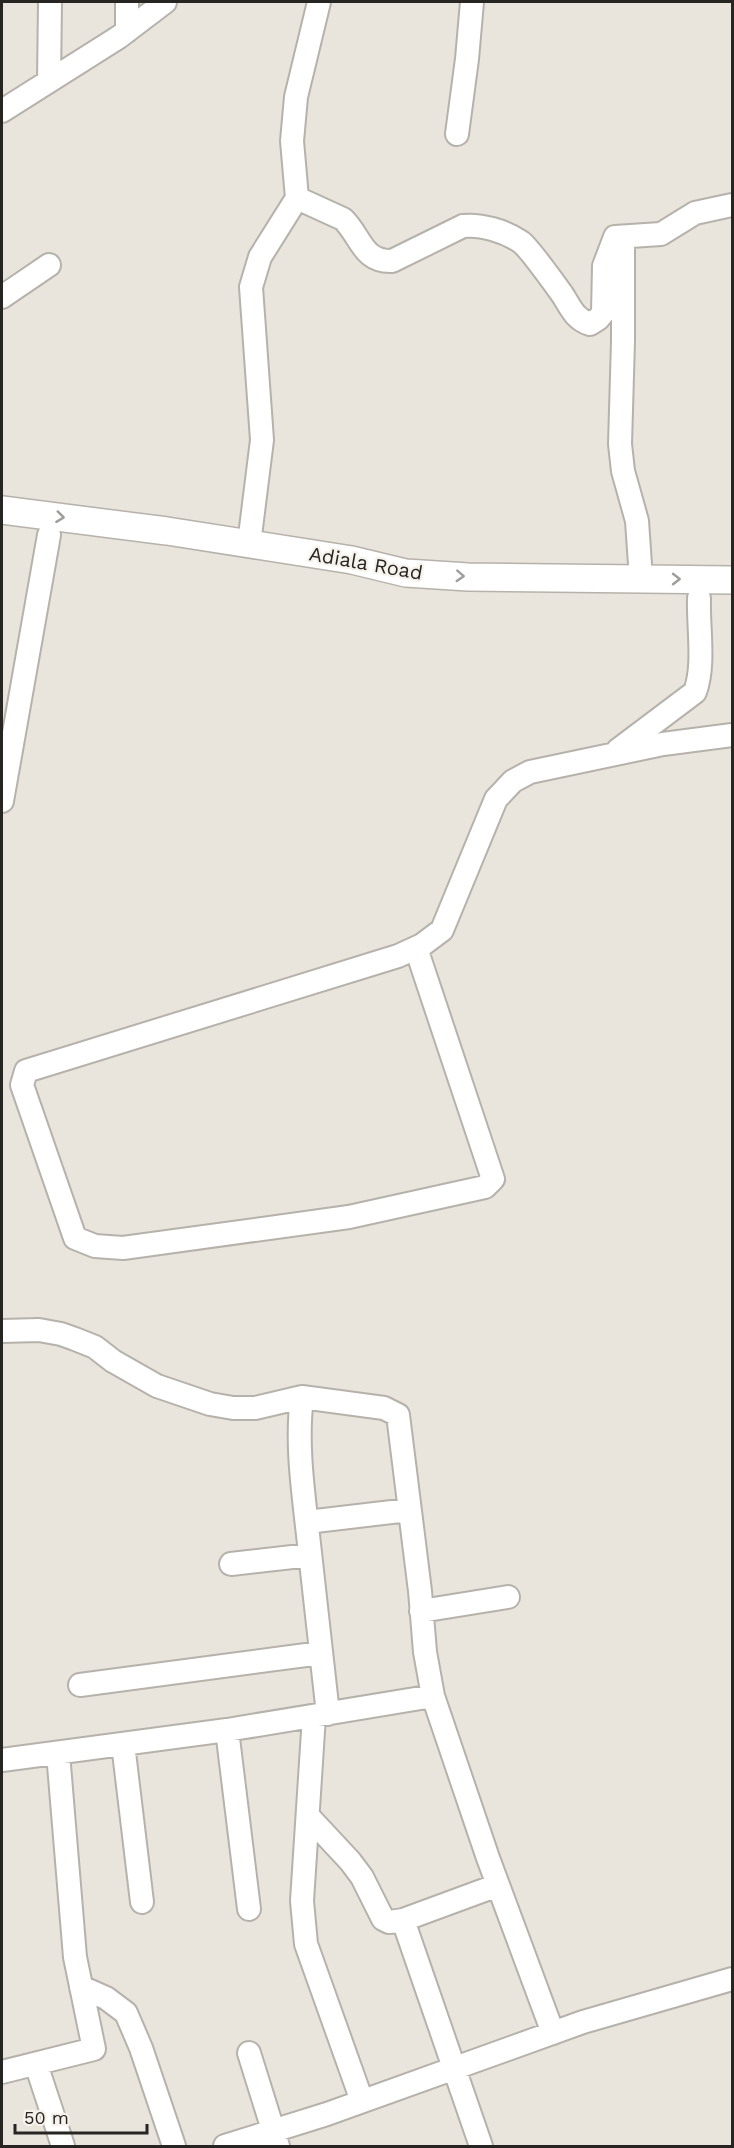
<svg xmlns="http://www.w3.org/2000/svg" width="734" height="2148" font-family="'Work Sans',sans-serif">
<rect width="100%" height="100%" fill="#e9e5dd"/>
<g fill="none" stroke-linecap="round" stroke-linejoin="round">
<defs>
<path id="minor" d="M 127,2 L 127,31
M 49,81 L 50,2
M 2,111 L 119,37 L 165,2
M 457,134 L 467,59 L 472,2
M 297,198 L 343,219 C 361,236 362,262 392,261 L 463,226 C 481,224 505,231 521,242 C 530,249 554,283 562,294 C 570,306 574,319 590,324 L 598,319 L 603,313 L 604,266 L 615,237 L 661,234 L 695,213 L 732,205
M 623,237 L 623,341 L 620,444 L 623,471 L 637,521 L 641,579
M 2,297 L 49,265
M 249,544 L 262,440 L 251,287 L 260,257 L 297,198 L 292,141 L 296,97 L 319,2
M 618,750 L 695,692 C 705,665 698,628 699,598
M 2,801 L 49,535
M 416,948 L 493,1179 L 485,1187 L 349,1217 L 123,1248 L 95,1246 L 75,1238 L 22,1085 L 26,1071 L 398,956 L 422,945 L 442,930 L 496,799 L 513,781 L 530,772 L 663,744 L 732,735
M 2,1331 L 39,1330 L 61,1334 L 75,1339 L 95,1347 L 113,1361 L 157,1386 L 210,1404 L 233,1408 L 255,1408 L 302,1397 L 384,1408 L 398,1415 L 420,1591 L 425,1652 L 433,1696 L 488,1858 L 553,2033
M 302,1397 C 296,1443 303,1490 308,1535 C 315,1595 321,1654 328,1714
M 307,1522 L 409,1510
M 231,1564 L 310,1555
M 421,1611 L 508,1597
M 80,1685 L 321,1653
M 314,1716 L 302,1901 L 306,1944 L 362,2101
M 227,1730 L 249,1909
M 123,1744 L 142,1902
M 2,1760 L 227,1730 L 433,1696
M 308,1816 L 350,1861 L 362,1877 L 383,1919 L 389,1922 L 403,1920 L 498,1885
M 403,1920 L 481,2146
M 81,1987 L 106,1998 L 126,2013 L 141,2048 L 174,2146
M 249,2053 L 278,2146
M 36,2064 L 63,2146
M 2,2072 L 94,2049 L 75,1957 L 58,1753
M 225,2146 L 327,2114 L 583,2022 L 732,1979"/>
<path id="major" d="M 2,510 L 167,531 L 352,560 L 406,573 L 468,577 L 732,580"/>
</defs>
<!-- minor casing -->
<use href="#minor" stroke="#b6b2ab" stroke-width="26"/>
<!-- major casing -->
<use href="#major" stroke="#b6b2ab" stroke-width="30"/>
<!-- minor -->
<use href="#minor" stroke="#fff" stroke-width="22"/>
<!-- major -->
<use href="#major" stroke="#fff" stroke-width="27"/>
</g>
<!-- one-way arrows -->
<defs><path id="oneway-chevron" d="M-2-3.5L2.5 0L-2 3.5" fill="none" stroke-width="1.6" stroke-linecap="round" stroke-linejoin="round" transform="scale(1.5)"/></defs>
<g stroke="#9d9d9c">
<use href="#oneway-chevron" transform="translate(60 517) rotate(7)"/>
<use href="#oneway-chevron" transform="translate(460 576) rotate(3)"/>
<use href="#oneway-chevron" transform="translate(676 579)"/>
</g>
<g text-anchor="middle" stroke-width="4.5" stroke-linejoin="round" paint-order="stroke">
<!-- street labels -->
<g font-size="20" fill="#262522" stroke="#f6f2eb">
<text transform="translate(366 563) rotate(10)" y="7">Adiala Road</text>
</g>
</g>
<!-- border -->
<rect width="734" height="2148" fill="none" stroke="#262522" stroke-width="6"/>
<!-- scale -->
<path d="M15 2124v9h132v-9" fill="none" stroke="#262522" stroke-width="3"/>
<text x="24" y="2124" font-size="18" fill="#262522" stroke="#f6f2eb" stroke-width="4.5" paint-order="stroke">50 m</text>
</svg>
